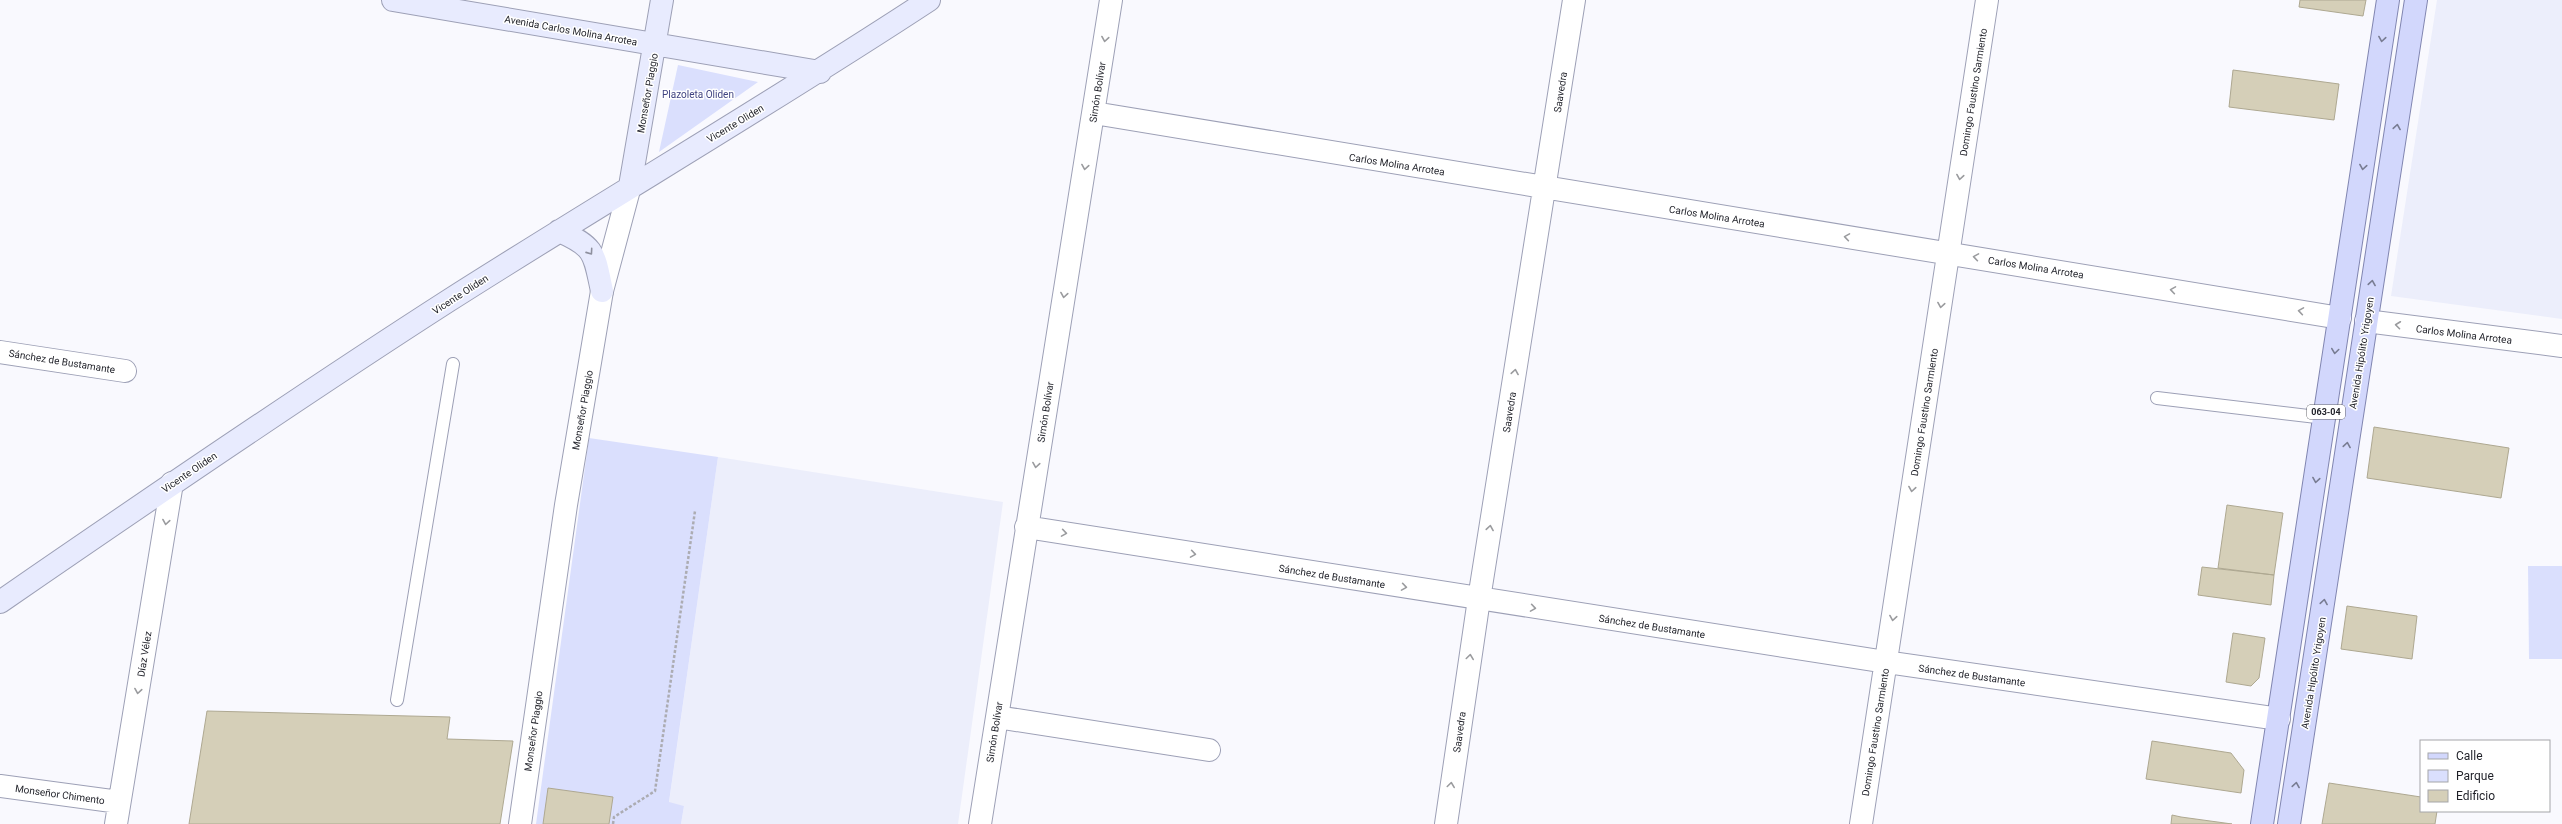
<svg xmlns="http://www.w3.org/2000/svg" width="2562" height="824" font-family="Roboto,sans-serif">
<rect width="100%" height="100%" fill="#f9f9fe"/>
<!-- built -->
<path fill="#eceefb" d="M 2437,0 L 2562,0 L 2562,319 L 2391,296 Z
M 718,457 L 1003,502 L 958,824 L 681,824 L 684,806 L 669,803 Z"/>
<!-- green -->
<path fill="#dadffd" d="M 678,65 L 758,82 L 659,152 Z
M 589,438 L 718,457 L 669,802 L 684,806 L 681,824 L 536,824 Z
M 2528,566 L 2562,566 L 2562,659 L 2529,659 Z"/>
<!-- building -->
<path fill="#d5cfb8" stroke="#aea891" d="M 2300,0 L 2366,0 L 2363,16 L 2299,7 Z
M 2233,70 L 2339,84 L 2334,120 L 2229,107 Z
M 2374,427 L 2509,448 L 2501,498 L 2367,478 Z
M 2227,505 L 2283,513 L 2274,575 L 2218,568 Z
M 2202,567 L 2274,575 L 2271,605 L 2198,595 Z
M 2347,606 L 2417,616 L 2412,659 L 2341,649 Z
M 2233,633 L 2265,638 L 2259,678 L 2251,686 L 2226,682 Z
M 207,711 L 450,717 L 447,739 L 513,741 L 500,824 L 189,824 Z
M 2152,741 L 2231,753 L 2244,770 L 2241,793 L 2146,779 Z
M 2329,783 L 2421,797 L 2421,811 L 2437,811 L 2435,824 L 2322,824 Z
M 548,788 L 613,797 L 609,824 L 543,824 Z
M 2172,815 L 2181,817 L 2232,824 L 2171,824 Z"/>
<g fill="none" stroke-linecap="round" stroke-linejoin="round">
<defs>
<path id="lane" d="M 2157,398 L 2325,418
M 397,700 L 453,364"/>
<path id="street" d="M 1094,113 L 2340,318
M 2366,321 L 2562,346
M 0,352 L 125,371
M 1026,527 L 1886,662 L 2279,719
M 997,717 L 1209,750
M 0,786 L 119,802
M 116,824 L 172,483
M 520,824 L 566,505 L 602,291 L 630,186
M 980,824 L 1111,0
M 1446,824 L 1479,599 L 1574,0
M 1861,824 L 1987,0"/>
<path id="secondary" d="M 393,0 L 820,72
M 630,186 L 662,0
M 559,231 C 596,247 594,254 602,291
M 0,602 C 148,500 297,398 448,301 C 608,199 771,104 929,0"/>
<path id="primary" d="M 2262,824 L 2388,0
M 2289,824 L 2416,0"/>
</defs>
<!-- lane casing -->
<use href="#lane" stroke="#9da0b6" stroke-width="14"/>
<!-- street casing -->
<use href="#street" stroke="#9da0b6" stroke-width="24"/>
<!-- secondary casing -->
<use href="#secondary" stroke="#9da0b6" stroke-width="24"/>
<!-- primary casing -->
<use href="#primary" stroke="#8085b0" stroke-width="24"/>
<!-- path -->
<path stroke="#acacb2" stroke-width="2.5" stroke-dasharray="3 2" stroke-linecap="butt" d="M 613,824 L 614,817 L 655,791 L 695,511"/>
<!-- lane -->
<use href="#lane" stroke="#fff" stroke-width="12"/>
<!-- street -->
<use href="#street" stroke="#fff" stroke-width="22"/>
<!-- secondary -->
<use href="#secondary" stroke="#e8ebfe" stroke-width="22"/>
<!-- primary -->
<use href="#primary" stroke="#d2d7fc" stroke-width="22"/>
</g>
<!-- one-way arrows -->
<defs><path id="oneway-chevron" d="M-2-3.5L2.5 0L-2 3.5" fill="none" stroke-width="1.6" stroke-linecap="round" stroke-linejoin="round"/></defs>
<g stroke="#9a9b9e">
<use href="#oneway-chevron" transform="translate(1105 39) rotate(99)"/>
<use href="#oneway-chevron" transform="translate(1085 167) rotate(99)"/>
<use href="#oneway-chevron" transform="translate(1960 177) rotate(99)"/>
<use href="#oneway-chevron" transform="translate(1847 237) rotate(-171)"/>
<use href="#oneway-chevron" transform="translate(1976 257) rotate(-171)"/>
<use href="#oneway-chevron" transform="translate(2173 290) rotate(-171)"/>
<use href="#oneway-chevron" transform="translate(1064 295) rotate(99)"/>
<use href="#oneway-chevron" transform="translate(1941 305) rotate(99)"/>
<use href="#oneway-chevron" transform="translate(2301 311) rotate(-171)"/>
<use href="#oneway-chevron" transform="translate(2398 325) rotate(-173)"/>
<use href="#oneway-chevron" transform="translate(1515 372) rotate(-81)"/>
<use href="#oneway-chevron" transform="translate(1036 465) rotate(99)"/>
<use href="#oneway-chevron" transform="translate(1912 489) rotate(99)"/>
<use href="#oneway-chevron" transform="translate(166 522) rotate(99)"/>
<use href="#oneway-chevron" transform="translate(1490 528) rotate(-81)"/>
<use href="#oneway-chevron" transform="translate(1064 533) rotate(9)"/>
<use href="#oneway-chevron" transform="translate(1193 554) rotate(9)"/>
<use href="#oneway-chevron" transform="translate(1404 587) rotate(9)"/>
<use href="#oneway-chevron" transform="translate(1533 608) rotate(9)"/>
<use href="#oneway-chevron" transform="translate(1893 618) rotate(99)"/>
<use href="#oneway-chevron" transform="translate(1470 657) rotate(-82)"/>
<use href="#oneway-chevron" transform="translate(138 691) rotate(99)"/>
<use href="#oneway-chevron" transform="translate(1451 785) rotate(-82)"/>
</g>
<g stroke="#787c92">
<use href="#oneway-chevron" transform="translate(2382 39) rotate(99)"/>
<use href="#oneway-chevron" transform="translate(2397 127) rotate(-81)"/>
<use href="#oneway-chevron" transform="translate(2363 167) rotate(99)"/>
<use href="#oneway-chevron" transform="translate(2372 283) rotate(-81)"/>
<use href="#oneway-chevron" transform="translate(2335 351) rotate(98)"/>
<use href="#oneway-chevron" transform="translate(2347 445) rotate(-81)"/>
<use href="#oneway-chevron" transform="translate(2316 480) rotate(99)"/>
<use href="#oneway-chevron" transform="translate(2324 602) rotate(-81)"/>
<use href="#oneway-chevron" transform="translate(2296 785) rotate(-81)"/>
</g>
<use stroke="#8e909e" href="#oneway-chevron" transform="translate(590 252) rotate(55)"/>
<g text-anchor="middle" stroke-width="3" stroke-linejoin="round" paint-order="stroke">
<!-- shield labels -->
<rect fill="#fff" stroke="#626368" stroke-width="1" x="2307" y="405" width="38" height="14" rx="3"/>
<g font-size="9" font-weight="bold" fill="#1f2028">
<text x="2326" y="415">063-04</text>
</g>
<!-- street labels -->
<g font-size="10" fill="#1f2028" stroke="#fff">
<text transform="translate(571 30) rotate(10)" y="4">Avenida Carlos Molina Arrotea</text>
<text transform="translate(1097 92) rotate(-81)" y="4">Simón Bolívar</text>
<text transform="translate(1560 92) rotate(-81)" y="4">Saavedra</text>
<text transform="translate(1973 92) rotate(-81)" y="4">Domingo Faustino Sarmiento</text>
<text transform="translate(647 93) rotate(-80)" y="4">Monseñor Piaggio</text>
<text transform="translate(735 123) rotate(-31)" y="4">Vicente Oliden</text>
<text transform="translate(1397 164) rotate(9)" y="4">Carlos Molina Arrotea</text>
<text transform="translate(1717 216) rotate(9)" y="4">Carlos Molina Arrotea</text>
<text transform="translate(2036 267) rotate(9)" y="4">Carlos Molina Arrotea</text>
<text transform="translate(460 294) rotate(-33)" y="4">Vicente Oliden</text>
<text transform="translate(2464 334) rotate(7)" y="4">Carlos Molina Arrotea</text>
<text transform="translate(2361 353) rotate(-81)" y="4">Avenida Hipólito Yrigoyen</text>
<text transform="translate(62 361) rotate(9)" y="4">Sánchez de Bustamante</text>
<text transform="translate(582 410) rotate(-80)" y="4">Monseñor Piaggio</text>
<text transform="translate(1045 412) rotate(-81)" y="4">Simón Bolívar</text>
<text transform="translate(1509 412) rotate(-81)" y="4">Saavedra</text>
<text transform="translate(1924 412) rotate(-81)" y="4">Domingo Faustino Sarmiento</text>
<text transform="translate(189 472) rotate(-34)" y="4">Vicente Oliden</text>
<text transform="translate(1332 576) rotate(9)" y="4">Sánchez de Bustamante</text>
<text transform="translate(1652 626) rotate(9)" y="4">Sánchez de Bustamante</text>
<text transform="translate(144 654) rotate(-81)" y="4">Díaz Vélez</text>
<text transform="translate(2313 673) rotate(-81)" y="4">Avenida Hipólito Yrigoyen</text>
<text transform="translate(1972 675) rotate(8)" y="4">Sánchez de Bustamante</text>
<text transform="translate(533 731) rotate(-82)" y="4">Monseñor Piaggio</text>
<text transform="translate(994 732) rotate(-81)" y="4">Simón Bolívar</text>
<text transform="translate(1459 732) rotate(-82)" y="4">Saavedra</text>
<text transform="translate(1875 732) rotate(-81)" y="4">Domingo Faustino Sarmiento</text>
<text transform="translate(60 794) rotate(8)" y="4">Monseñor Chimento</text>
</g>
<!-- park labels -->
<g font-size="10" fill="#414482" stroke="#fff">
<text x="698" y="98">Plazoleta Oliden</text>
</g>
</g>
<!-- legend -->
<rect x="2420" y="740" width="130" height="72" fill="#ffffff" stroke="#a5a6a9"/>
<rect x="2428" y="753" width="20" height="6" fill="#d2d7fc" stroke="#a5a6a9"/>
<text x="2456" y="760" font-size="12" fill="#1f2028">Calle</text>
<rect x="2428" y="770" width="20" height="12" fill="#dadffd" stroke="#a5a6a9"/>
<text x="2456" y="780" font-size="12" fill="#1f2028">Parque</text>
<rect x="2428" y="790" width="20" height="12" fill="#d5cfb8" stroke="#a5a6a9"/>
<text x="2456" y="800" font-size="12" fill="#1f2028">Edificio</text>
</svg>
